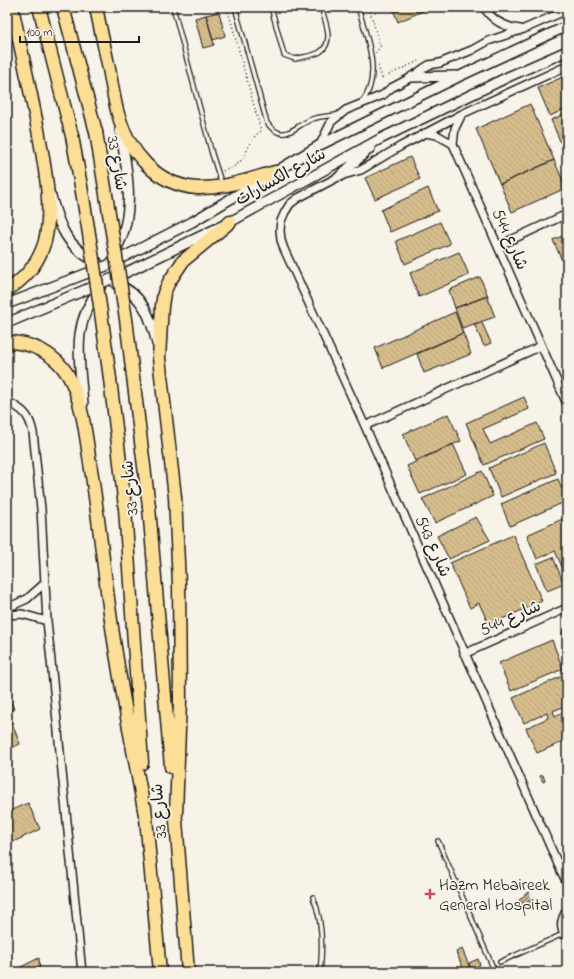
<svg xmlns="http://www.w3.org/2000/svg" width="574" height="979" font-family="'Indie Flower','Playpen Sans Arabic',sans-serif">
<defs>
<pattern id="building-back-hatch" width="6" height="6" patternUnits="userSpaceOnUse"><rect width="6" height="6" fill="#d6bd8d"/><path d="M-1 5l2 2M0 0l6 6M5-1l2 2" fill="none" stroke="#b7a279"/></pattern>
</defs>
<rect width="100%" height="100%" fill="#f7f3e8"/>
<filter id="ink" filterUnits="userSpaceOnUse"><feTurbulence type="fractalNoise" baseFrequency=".025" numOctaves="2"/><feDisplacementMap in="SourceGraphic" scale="8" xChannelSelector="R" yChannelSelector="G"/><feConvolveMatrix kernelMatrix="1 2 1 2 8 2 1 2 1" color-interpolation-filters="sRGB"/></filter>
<g filter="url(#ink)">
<!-- building -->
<path fill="url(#building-back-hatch)" stroke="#1c1c1c" d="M 392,7 L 432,7 L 398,22 Z
M 514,7 L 525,7 L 516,12 Z
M 219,12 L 225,36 L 213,40 L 206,15 Z
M 206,15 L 214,45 L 203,48 L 195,18 Z
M 567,75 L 567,108 L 550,116 L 538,88 Z
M 530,104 L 554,160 L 500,184 L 476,129 Z
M 567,113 L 567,147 L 563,148 L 551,120 Z
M 410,157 L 420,179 L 375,199 L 365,178 Z
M 554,160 L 566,188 L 512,212 L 500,184 Z
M 428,188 L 438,211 L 390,232 L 381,210 Z
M 440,222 L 450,244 L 405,264 L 396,241 Z
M 567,234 L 567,263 L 564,265 L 553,240 Z
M 459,252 L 469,275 L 419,297 L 410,273 Z
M 480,277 L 488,296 L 455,308 L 449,290 Z
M 487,296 L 495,317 L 462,328 L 455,308 Z
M 455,312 L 463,333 L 383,368 L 375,348 Z
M 482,323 L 491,343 L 484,346 L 474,324 Z
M 463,333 L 471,354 L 424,373 L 417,354 Z
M 524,397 L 529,409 L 483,429 L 490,444 L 537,423 L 544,439 L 484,465 L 466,423 Z
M 448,414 L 461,441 L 415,461 L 403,434 Z
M 544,443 L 556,473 L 501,497 L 489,468 Z
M 453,444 L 467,474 L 420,494 L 407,466 Z
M 482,471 L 493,496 L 435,523 L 422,499 Z
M 558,479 L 567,501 L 510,526 L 501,504 Z
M 476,517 L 490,540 L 449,559 L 437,536 Z
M 567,517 L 567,578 L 555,551 L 537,559 L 527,535 Z
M 513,535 L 542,601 L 489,625 L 479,603 L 470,608 L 450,563 Z
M 553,557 L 564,584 L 547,591 L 536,564 Z
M 7,580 L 11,588 L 7,590 Z
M 567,630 L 567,643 L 562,632 Z
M 552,640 L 563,669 L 511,691 L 499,663 Z
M 567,674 L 567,705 L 553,711 L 555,716 L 567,710 L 567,740 L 537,753 L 526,728 L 548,718 L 547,713 L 524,723 L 513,698 Z
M 7,693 L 14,709 L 7,712 Z
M 11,721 L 20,744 L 7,750 L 7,723 Z
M 543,775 L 545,781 L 543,782 L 540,776 Z
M 28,803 L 40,829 L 7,845 L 7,812 Z
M 528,892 L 530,895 L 521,903 L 519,900 Z
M 532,897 L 534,899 L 524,907 L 522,904 Z
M 462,949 L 470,968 L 464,970 L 456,952 Z
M 39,958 L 40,972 L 11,972 Z
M 478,959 L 480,965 L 471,969 L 469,963 Z"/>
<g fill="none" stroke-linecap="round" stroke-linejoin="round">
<defs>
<path id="service" d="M 173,7 L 212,154 L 222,185
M 235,7 L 267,123 C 284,145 294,126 312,119 C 320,116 329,116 337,115
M 271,7 L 284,55 L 295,59 C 302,57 313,56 320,52 C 335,42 325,21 321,7
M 358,7 C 366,35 383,76 362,102
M 438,841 L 495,972
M 313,897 C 323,921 323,946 320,972
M 500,962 L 563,934"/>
<path id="minor" d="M 484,7 C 492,21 505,27 520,29
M 567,66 L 462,114 L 401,146 L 361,170 L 340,176 L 298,198 L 290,204 L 285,212 L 281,221 L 280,230 L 281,240 L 284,249 L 365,426 L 561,871 L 567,883
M 462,114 L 455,128 L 453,144 L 567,404
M 425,133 L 437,135 L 453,144
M 320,145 L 331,122 L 346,110 L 383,95 L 391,88 L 412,77 L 424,68 L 429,65 L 440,63 L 472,50 L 488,41 L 524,29 L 567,10
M 498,246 L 567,214
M 7,401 C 23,410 29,414 33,432 L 41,509 L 47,621 L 82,972
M 365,426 L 541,346
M 7,608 L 27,599 L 45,583
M 7,615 L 22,614 L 47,621
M 464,654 L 567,608
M 567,910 C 560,920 560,930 567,939"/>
<path id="tertiary" d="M 412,77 L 456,76
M 340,176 L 370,148
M 51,196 C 59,226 67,248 97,262
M 115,251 C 137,214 127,169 120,129
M 116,284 C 143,294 151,318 157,344
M 7,304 L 106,266 L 192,222 L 320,145 L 460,76 L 567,26
M 7,323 L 125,273 L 230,222 L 380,139 L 510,76 L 567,51
M 83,404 C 80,359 70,327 100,288"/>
<path id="trunk" d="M 39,7 L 72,136
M 63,7 L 96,132
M 96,7 C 100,28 105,49 109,69 C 112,84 114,100 118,114 C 129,152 156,185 197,188 C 223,189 250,179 275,172
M 7,290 C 25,279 39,262 45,241 C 53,207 45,169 39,135 C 31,92 21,50 12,7
M 7,342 C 32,342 55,354 68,375 C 82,399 86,436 90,463 C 98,512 103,563 110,613 C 119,681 133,748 145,815
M 149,507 L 171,767
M 125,508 L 142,763
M 145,807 L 160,972
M 175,808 L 188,972
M 176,815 L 180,700 L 179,584 L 175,497 L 159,358 L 162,306 L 164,293 L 169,282 L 183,261 L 230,222"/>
</defs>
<!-- service casing -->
<use href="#service" stroke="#1c1c1c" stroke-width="6"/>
<!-- minor casing -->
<use href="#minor" stroke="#1c1c1c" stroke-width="10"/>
<!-- tertiary casing -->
<use href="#tertiary" stroke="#1c1c1c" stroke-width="12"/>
<!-- trunk casing -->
<use href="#trunk" stroke="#1c1c1c" stroke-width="15"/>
<!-- path -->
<path stroke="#1c1c1c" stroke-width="1.5" stroke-dasharray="1 3" stroke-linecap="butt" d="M 369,7 L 380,46 L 376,53
M 378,66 L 382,78 L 421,60
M 223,171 C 227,169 232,168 236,165 C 248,157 248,139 261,131 L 227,7"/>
<!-- service -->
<use href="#service" stroke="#f7f3e8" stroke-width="3.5"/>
<!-- minor -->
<use href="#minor" stroke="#f7f3e8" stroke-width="7"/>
<!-- tertiary -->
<use href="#tertiary" stroke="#f7f3e8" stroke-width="9"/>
<!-- trunk -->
<use href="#trunk" stroke="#fdde96" stroke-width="12"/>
<defs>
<path id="trunk-bridge" d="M 96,132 L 126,319 L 149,507
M 72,136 C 95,259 112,383 125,508"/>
</defs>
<!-- trunk-bridge casing -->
<use href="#trunk-bridge" stroke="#1c1c1c" stroke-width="15" stroke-linecap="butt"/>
<!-- trunk-bridge -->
<use href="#trunk-bridge" stroke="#fdde96" stroke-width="12"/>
</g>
</g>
<!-- markers -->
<path fill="#d1495b" stroke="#f7f3e8" stroke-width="1.5" d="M428 888h4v4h4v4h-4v4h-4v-4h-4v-4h4z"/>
<g text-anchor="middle" stroke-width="3.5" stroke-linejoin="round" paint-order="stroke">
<!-- street labels -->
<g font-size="17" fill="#1c1c1c" stroke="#f7f3e8">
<text transform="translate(118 163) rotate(80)" y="6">شارع 33</text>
<text transform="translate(280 176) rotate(-29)" y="6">شارع الكسارات</text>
<text transform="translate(511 239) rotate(66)" y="6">شارع 544</text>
<text transform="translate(129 488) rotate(-96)" y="6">شارع 33</text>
<text transform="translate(434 546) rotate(66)" y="6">شارع 543</text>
<text transform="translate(510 617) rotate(-24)" y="6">شارع 544</text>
<text transform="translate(158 811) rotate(-95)" y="6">شارع 33</text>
</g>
<!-- poi labels -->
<g font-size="17" fill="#1c1c1c" stroke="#f7f3e8" text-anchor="start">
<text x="439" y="890">Hazm Mebaireek<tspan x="439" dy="20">General Hospital</tspan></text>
</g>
</g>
<!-- margin -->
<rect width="574" height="979" fill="none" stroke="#f7f3e8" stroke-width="24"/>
<rect x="12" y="12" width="550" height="955" fill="none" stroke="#1c1c1c" stroke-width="1.5" filter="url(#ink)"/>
<!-- scale -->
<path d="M20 36v6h119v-6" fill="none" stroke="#1c1c1c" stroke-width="2"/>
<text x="26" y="36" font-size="12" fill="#1c1c1c" stroke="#f7f3e8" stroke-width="3" paint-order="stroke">100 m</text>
</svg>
